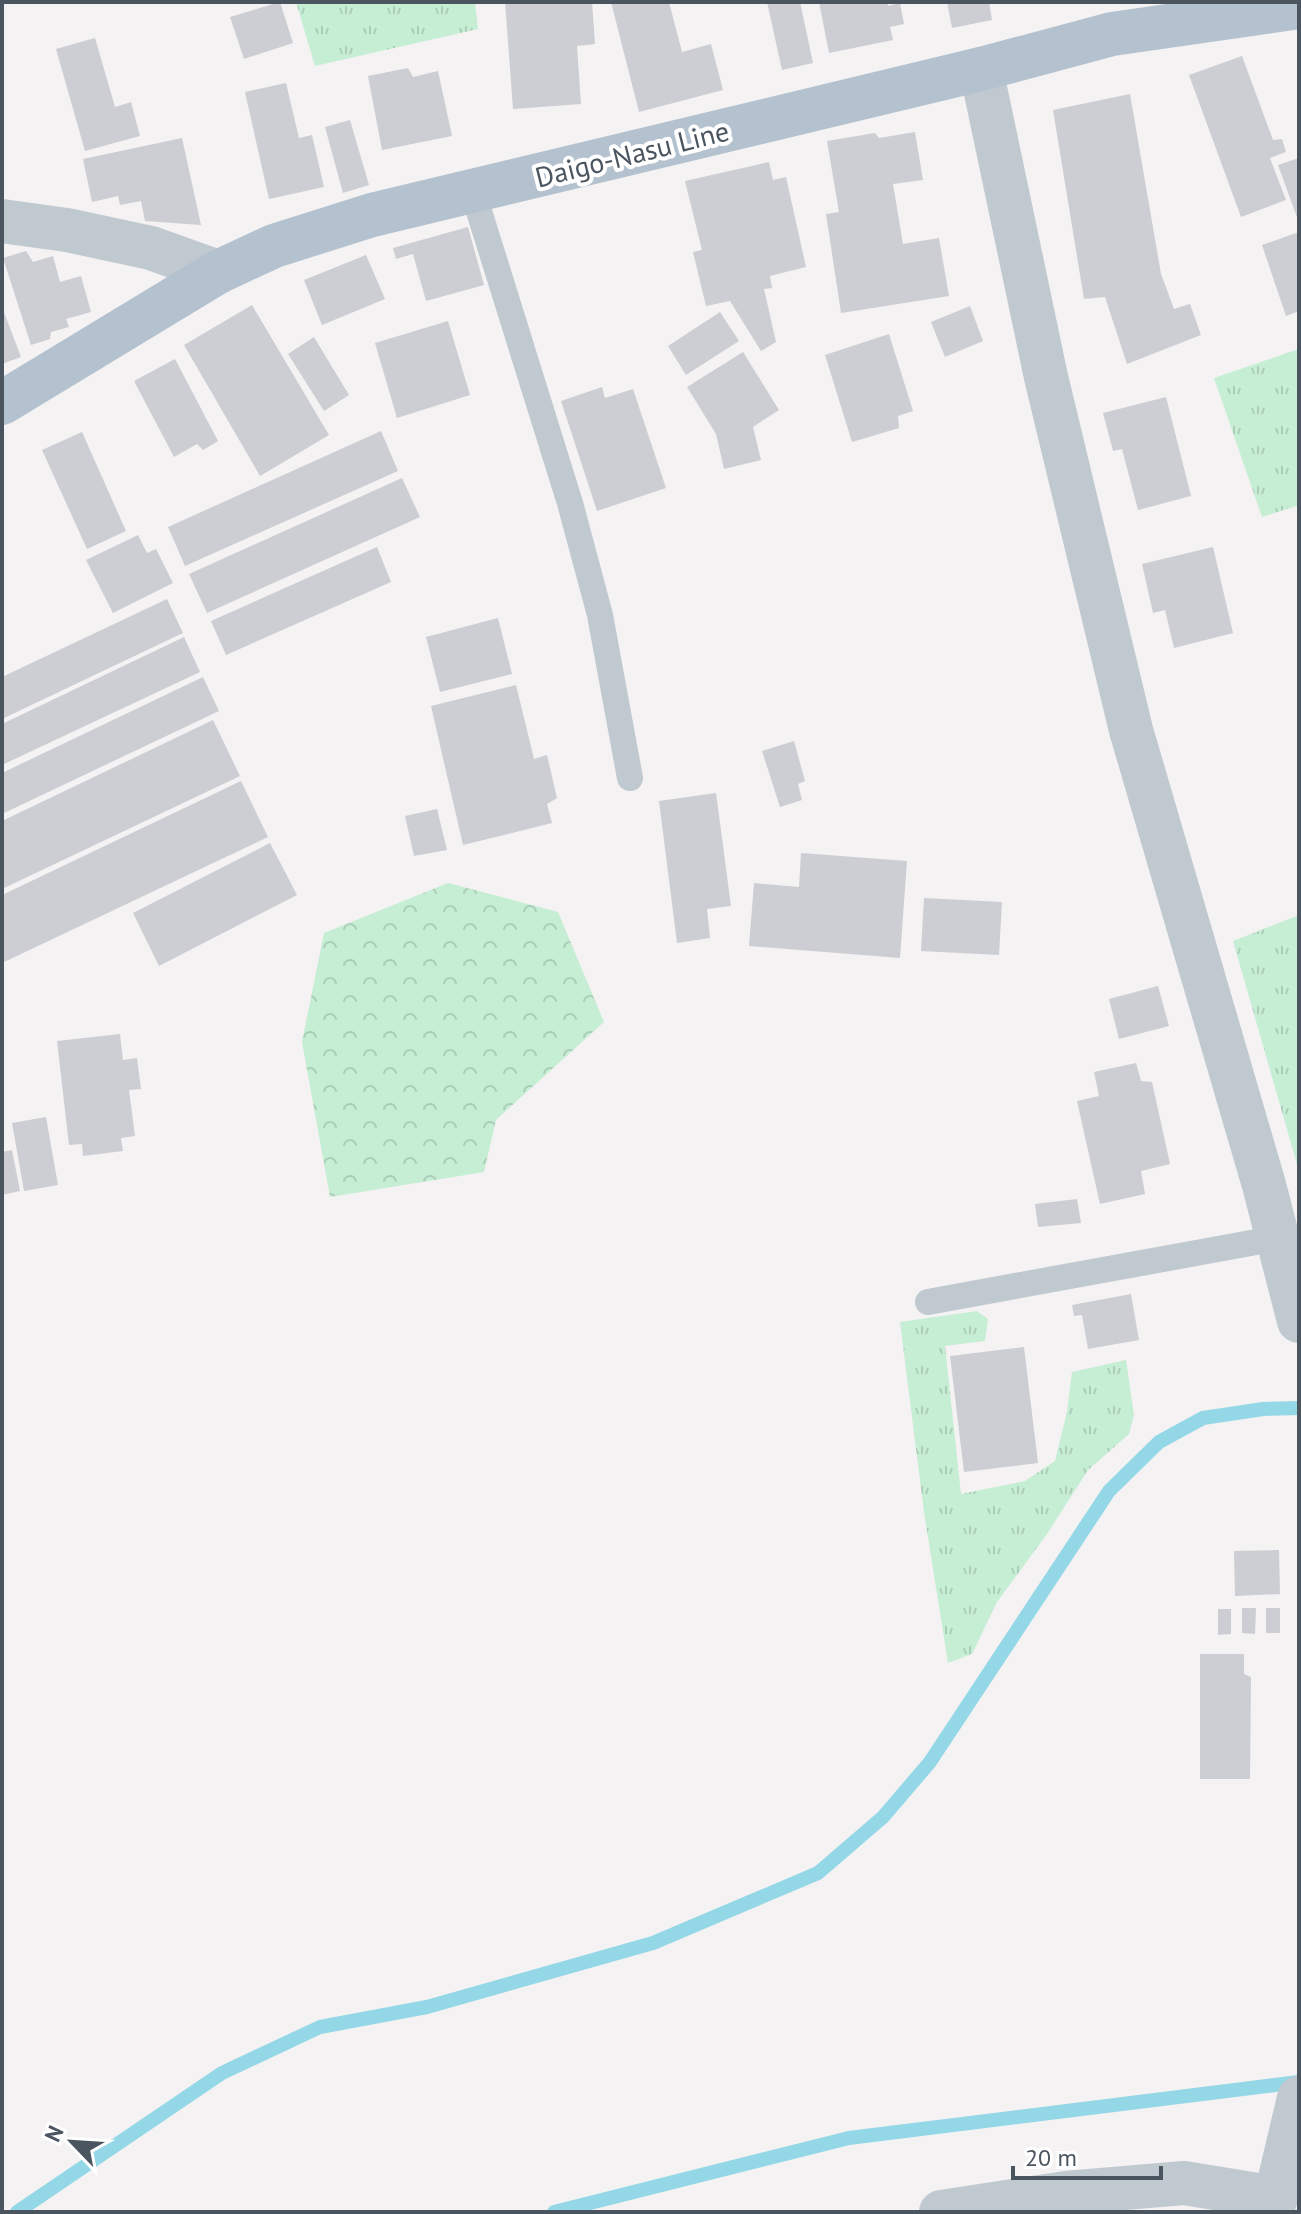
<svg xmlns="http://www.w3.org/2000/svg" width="1301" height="2214" font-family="'PT Sans',sans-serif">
<defs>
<pattern id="grass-tufts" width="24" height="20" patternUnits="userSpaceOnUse" patternTransform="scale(2)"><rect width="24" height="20" fill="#c5eed4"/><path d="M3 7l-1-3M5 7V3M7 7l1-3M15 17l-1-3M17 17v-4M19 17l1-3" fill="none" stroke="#abceb8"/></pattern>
<pattern id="forest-crowns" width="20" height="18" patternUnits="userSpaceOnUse" patternTransform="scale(2)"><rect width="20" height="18" fill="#c5eed4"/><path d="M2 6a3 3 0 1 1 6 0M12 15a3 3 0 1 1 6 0" fill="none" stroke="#abceb8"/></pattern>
</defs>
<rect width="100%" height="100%" fill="#f4f2f2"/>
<!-- grass -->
<path fill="url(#grass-tufts)" d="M 296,2 L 475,2 L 478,29 L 315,66 Z
M 1299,349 L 1299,505 L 1262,517 L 1214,378 Z
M 1299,915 L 1299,1171 L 1233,941 Z
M 977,1311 L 988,1319 L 985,1341 L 945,1346 L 961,1494 L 1025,1481 L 1055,1461 L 1067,1412 L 1072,1372 L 1126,1360 L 1134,1415 L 1129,1434 L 1088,1470 L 1047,1534 L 997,1602 L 972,1654 L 948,1663 L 924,1512 L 900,1322 Z"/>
<!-- forest -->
<path fill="url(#forest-crowns)" d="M 448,883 L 558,912 L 604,1022 L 496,1120 L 484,1172 L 330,1197 L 302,1042 L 324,933 Z"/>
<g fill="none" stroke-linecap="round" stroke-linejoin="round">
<!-- stream -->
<path stroke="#94d8e8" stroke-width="14" d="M 17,2212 L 222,2073 L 320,2027 L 427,2007 L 653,1943 L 818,1873 L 883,1817 L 930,1762 L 1109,1491 L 1159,1442 L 1203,1418 L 1263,1409 L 1299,1408
M 554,2212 L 849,2138 L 1299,2082"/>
</g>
<!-- building -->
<path fill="#ccced4" d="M 280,2 L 293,43 L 244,59 L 230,17 Z
M 505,2 L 592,2 L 595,44 L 577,46 L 581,104 L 513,109 Z
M 611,2 L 669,2 L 682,52 L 711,44 L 723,90 L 639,112 Z
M 767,2 L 800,2 L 813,63 L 782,70 Z
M 819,2 L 887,2 L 888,6 L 900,3 L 904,24 L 890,27 L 893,40 L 829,53 Z
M 947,2 L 989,2 L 992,20 L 952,28 Z
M 95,38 L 115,107 L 131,102 L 140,136 L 85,151 L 56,49 Z
M 1242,56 L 1273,140 L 1282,139 L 1286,152 L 1270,158 L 1286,200 L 1241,217 L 1189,75 Z
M 408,68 L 413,77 L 438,71 L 452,136 L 382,150 L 368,76 Z
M 286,83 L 299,138 L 312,135 L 324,187 L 269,199 L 245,92 Z
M 1130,94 L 1161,274 L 1174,309 L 1190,304 L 1201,335 L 1127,364 L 1105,297 L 1084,299 L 1053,110 Z
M 350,120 L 369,185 L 343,193 L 325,127 Z
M 915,132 L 923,180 L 893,184 L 903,244 L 939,238 L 949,296 L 841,313 L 826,214 L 839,212 L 827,141 L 875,133 L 879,138 Z
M 182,138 L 201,225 L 145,221 L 141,201 L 120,205 L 118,196 L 92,202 L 83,159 Z
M 1299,158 L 1299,223 L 1278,165 Z
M 769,162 L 773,180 L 786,177 L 806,267 L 770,276 L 772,288 L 764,289 L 776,342 L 761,351 L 730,301 L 706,306 L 693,252 L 702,250 L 685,181 Z
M 468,227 L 484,285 L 426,301 L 413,254 L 396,259 L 393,248 Z
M 1299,232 L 1299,311 L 1286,316 L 1262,245 Z
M 26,251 L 33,262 L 53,256 L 60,282 L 81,276 L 91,312 L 66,319 L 69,327 L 51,332 L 50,339 L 31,345 L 3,258 Z
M 366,255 L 385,299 L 322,325 L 304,280 Z
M 252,305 L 329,435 L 260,476 L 184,345 Z
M 970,306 L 983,341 L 945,357 L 931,322 Z
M 2,307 L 21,357 L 2,364 Z
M 720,312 L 739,341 L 686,375 L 668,346 Z
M 448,321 L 470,395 L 397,418 L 375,343 Z
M 889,334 L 913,411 L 898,416 L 899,428 L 852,442 L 825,355 Z
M 314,337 L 349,395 L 324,411 L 288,354 Z
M 743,352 L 779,410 L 753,427 L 761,460 L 724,469 L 716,434 L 687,387 Z
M 175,359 L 218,441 L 203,450 L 197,444 L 174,457 L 134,381 Z
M 602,387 L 605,398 L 633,389 L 666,488 L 597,511 L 561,401 Z
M 1166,397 L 1191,496 L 1138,510 L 1122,449 L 1113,451 L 1103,413 Z
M 381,431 L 398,471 L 185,566 L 168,527 Z
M 82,432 L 126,531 L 87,549 L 42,450 Z
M 402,478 L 420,517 L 207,613 L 189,574 Z
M 138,535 L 147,553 L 156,549 L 173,583 L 113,613 L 86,560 Z
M 377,547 L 391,582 L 226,655 L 211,621 Z
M 1213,547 L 1233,633 L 1174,648 L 1165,610 L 1153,613 L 1142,564 Z
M 167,599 L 183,633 L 2,719 L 2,677 Z
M 498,618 L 512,674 L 440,692 L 426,637 Z
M 184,637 L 200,672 L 2,765 L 2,724 Z
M 203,677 L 219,711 L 2,814 L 2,773 Z
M 516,685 L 534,759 L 547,755 L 557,798 L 547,804 L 552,823 L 463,845 L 431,706 Z
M 213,720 L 240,776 L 2,889 L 2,821 Z
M 794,741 L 805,781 L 798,784 L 802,800 L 780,807 L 762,751 Z
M 241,781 L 268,837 L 2,963 L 2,895 Z
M 716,793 L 731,906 L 707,909 L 710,938 L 677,943 L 659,801 Z
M 437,809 L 447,850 L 414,856 L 405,816 Z
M 270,843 L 297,895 L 159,966 L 133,913 Z
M 801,853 L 907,861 L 900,958 L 749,946 L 754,883 L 799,887 Z
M 924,898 L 1002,902 L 999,955 L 921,951 Z
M 1158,986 L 1169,1026 L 1119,1039 L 1109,999 Z
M 120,1034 L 123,1060 L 137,1058 L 141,1089 L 129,1090 L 135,1136 L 121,1138 L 123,1151 L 83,1156 L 82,1144 L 69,1145 L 57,1041 Z
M 1136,1063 L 1141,1081 L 1152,1082 L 1170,1164 L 1141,1171 L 1145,1194 L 1100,1204 L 1077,1101 L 1099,1096 L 1094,1072 Z
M 46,1117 L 58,1185 L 24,1191 L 12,1123 Z
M 12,1150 L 20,1191 L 2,1195 L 2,1152 Z
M 1077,1199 L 1081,1223 L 1038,1227 L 1035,1204 Z
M 1131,1294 L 1139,1340 L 1088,1349 L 1082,1315 L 1074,1316 L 1072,1305 Z
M 1024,1347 L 1038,1463 L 964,1472 L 950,1356 Z
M 1279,1550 L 1280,1594 L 1235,1596 L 1234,1551 Z
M 1242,1608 L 1256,1608 L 1255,1634 L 1242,1633 Z
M 1266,1608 L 1280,1608 L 1280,1633 L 1266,1633 Z
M 1218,1609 L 1231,1609 L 1231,1634 L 1218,1635 Z
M 1200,1654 L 1244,1654 L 1244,1674 L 1251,1677 L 1250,1779 L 1200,1779 Z"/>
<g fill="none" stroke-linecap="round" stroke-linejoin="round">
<!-- service -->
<path stroke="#c1c9d0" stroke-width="26" d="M 473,192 L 570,503 L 600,615 L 630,778
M 928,1302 L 1278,1238"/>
<!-- minor -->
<path stroke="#c1c9d0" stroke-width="44" d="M 2,221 L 67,230 L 151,248 L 218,272
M 941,2212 L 1066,2193 L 1184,2183 L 1276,2198"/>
<!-- tertiary -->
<path stroke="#c1c9d0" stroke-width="44" d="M 981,69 L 1046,377 L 1131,730 L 1264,1185 L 1299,1321
M 1272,2212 L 1299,2098"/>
<!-- primary -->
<path stroke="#b4c2cf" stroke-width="44" d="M 2,403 L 218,272 L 274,246 L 372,215 L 981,69 L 1112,34 L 1299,7"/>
</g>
<g text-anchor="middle" stroke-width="8" stroke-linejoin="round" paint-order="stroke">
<!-- street labels -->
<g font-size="28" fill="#4b555f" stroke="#fff">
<text transform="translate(632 154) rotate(-14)" y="10">Daigo-Nasu Line</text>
</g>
</g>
<!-- border -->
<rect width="1301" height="2214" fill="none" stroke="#4b555f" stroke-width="8"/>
<!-- north arrow -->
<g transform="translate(72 2142) rotate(295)" stroke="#ffffff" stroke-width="6" paint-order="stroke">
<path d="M0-6L14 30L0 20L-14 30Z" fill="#4b555f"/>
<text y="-12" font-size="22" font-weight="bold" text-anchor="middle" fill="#4b555f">N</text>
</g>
<!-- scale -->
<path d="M1013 2166v12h148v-12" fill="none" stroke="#4b555f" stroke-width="4"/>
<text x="1025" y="2166" font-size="24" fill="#4b555f" stroke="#ffffff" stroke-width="6" paint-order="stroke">20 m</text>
</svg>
